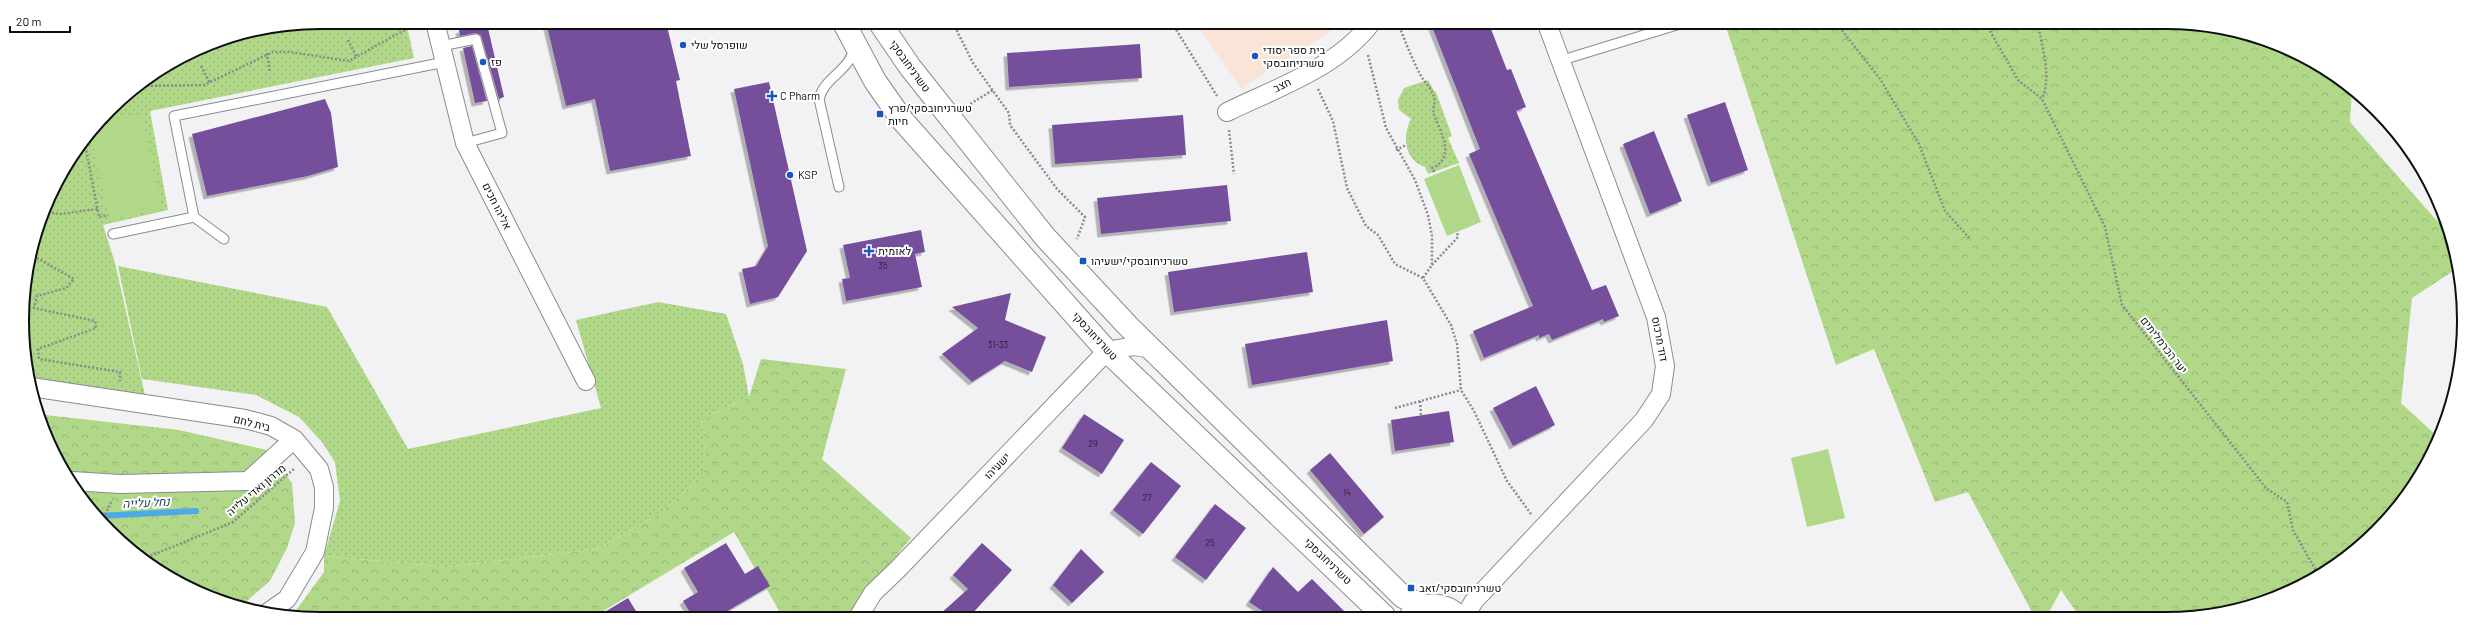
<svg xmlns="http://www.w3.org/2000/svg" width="2486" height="641" font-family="Barlow,Heebo,sans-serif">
<defs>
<pattern id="grass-dots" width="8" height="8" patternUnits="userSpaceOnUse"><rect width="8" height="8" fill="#b0d888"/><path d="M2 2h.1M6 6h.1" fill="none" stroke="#96b874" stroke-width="1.8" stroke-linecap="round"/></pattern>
<pattern id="forest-crowns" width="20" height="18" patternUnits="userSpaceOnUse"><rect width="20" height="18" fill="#b0d888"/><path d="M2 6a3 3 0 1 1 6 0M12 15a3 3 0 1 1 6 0" fill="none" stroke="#96b874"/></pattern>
<filter id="shadow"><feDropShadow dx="-3.5" dy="3.5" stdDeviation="0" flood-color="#0004"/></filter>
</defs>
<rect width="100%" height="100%" fill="#f2f2f4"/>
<!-- education -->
<path fill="#fae4d7" d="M 1196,23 L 1343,23 L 1241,89 Z"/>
<!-- grass -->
<path fill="url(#grass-dots)" d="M 321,22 L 406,22 L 414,58 L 150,111 L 168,210 L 103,225 L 115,263 L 145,395 L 29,377 L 25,359 L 23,301 L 32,243 L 53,189 L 84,139 L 124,96 L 198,50 Z
M 1428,80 L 1434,91 L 1436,92 L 1452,136 L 1448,138 L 1459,163 L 1428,174 L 1425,167 C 1404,160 1402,136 1411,119 L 1399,110 L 1398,100 L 1404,88 Z
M 118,266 L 327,307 L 408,449 L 601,408 L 576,320 L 658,302 L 726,314 L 743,364 L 749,397 L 701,419 L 707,467 L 690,487 L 659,514 L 597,549 L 447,567 L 324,556 L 340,501 L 335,462 L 322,442 L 299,417 L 256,395 L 142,379 Z"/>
<!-- forest -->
<path fill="url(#forest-crowns)" d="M 1725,24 L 2205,25 L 2262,38 L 2315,62 L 2352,88 L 2350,122 L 2452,238 L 2458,268 L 2412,298 L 2401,403 L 2438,437 L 2433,453 L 2376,532 L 2297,588 L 2204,616 L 2079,616 L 2061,590 L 2047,616 L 2034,616 L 1968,492 L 1935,502 L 1874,349 L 1836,365 Z
M 761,359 L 846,369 L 822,459 L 911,538 L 847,616 L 782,616 L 734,532 L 595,616 L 288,616 L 297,609 L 324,572 L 324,556 L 447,567 L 597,549 L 659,514 L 690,487 L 707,467 L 701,419 L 749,397 Z
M 37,414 L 179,430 L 267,450 L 292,483 L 295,523 L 287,548 L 270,581 L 240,607 L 224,603 L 171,579 L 124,545 L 84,502 Z"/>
<!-- pitch -->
<path fill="#b0d888" d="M 142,114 L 162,209 L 109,219 L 90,132 L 99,123 Z
M 1459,165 L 1481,222 L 1447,236 L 1424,179 Z
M 1828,449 L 1845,518 L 1807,527 L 1791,458 Z"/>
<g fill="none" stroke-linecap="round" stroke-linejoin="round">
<!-- stream -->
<path stroke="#4caae4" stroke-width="6" d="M 97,516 L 196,511"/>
</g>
<!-- building -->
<path fill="#744f9c" filter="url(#shadow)" d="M 546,22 L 666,22 L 680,80 L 676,81 L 691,156 L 610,171 L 595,99 L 566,106 Z
M 487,24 L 504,97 L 499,99 L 481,35 L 475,33 L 460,36 L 459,30 Z
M 1431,24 L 1489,24 L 1507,70 L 1511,69 L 1526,107 L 1516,111 L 1592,290 L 1606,285 L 1619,316 L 1604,322 L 1603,319 L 1552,340 L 1549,334 L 1539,338 L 1539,335 L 1484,358 L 1473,331 L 1533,306 L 1469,154 L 1480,149 Z
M 1140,44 L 1142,78 L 1009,87 L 1007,53 Z
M 472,46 L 487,101 L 475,103 L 463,48 Z
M 769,82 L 807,251 L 778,297 L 750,304 L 742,269 L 756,266 L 768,246 L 734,89 Z
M 325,99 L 331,113 L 338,167 L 308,176 L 207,196 L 192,134 Z
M 1725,102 L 1748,170 L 1711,183 L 1687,115 Z
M 1183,115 L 1186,155 L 1055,164 L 1052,125 Z
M 1654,131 L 1682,201 L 1650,214 L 1623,144 Z
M 1227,185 L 1231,221 L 1101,234 L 1097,198 Z
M 921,230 L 925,252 L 915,254 L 922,287 L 846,301 L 842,279 L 850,278 L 843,245 Z
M 1307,252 L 1313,292 L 1174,312 L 1168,272 Z
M 1011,293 L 1005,320 L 1046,337 L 1032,372 L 1005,361 L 972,382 L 942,354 L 978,328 L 952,307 Z
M 1387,320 L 1393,361 L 1252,385 L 1245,344 Z
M 1536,386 L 1555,425 L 1513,446 L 1493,408 Z
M 1449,411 L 1454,442 L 1395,451 L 1391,420 Z
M 1084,414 L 1124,440 L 1102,474 L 1062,448 Z
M 1330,453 L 1384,517 L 1364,534 L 1310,470 Z
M 1151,462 L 1181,486 L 1143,534 L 1113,510 Z
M 1215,504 L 1246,528 L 1206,580 L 1175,557 Z
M 726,543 L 745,574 L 758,566 L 770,586 L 719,616 L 692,616 L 683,601 L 698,592 L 684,568 Z
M 982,543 L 1012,570 L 970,616 L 938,616 L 968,589 L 953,575 Z
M 1081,549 L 1104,572 L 1072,603 L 1053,585 Z
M 1273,567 L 1298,592 L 1312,579 L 1349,616 L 1270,616 L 1249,602 Z
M 628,598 L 639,616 L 598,616 Z"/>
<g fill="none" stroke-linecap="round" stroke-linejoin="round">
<defs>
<path id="service" d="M 441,46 L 476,39 L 502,133 L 465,143
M 1559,61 L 1680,24
M 839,187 L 819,99 C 824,77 850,71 854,48
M 194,217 L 224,239
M 113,234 L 194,217 L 174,116 L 445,62"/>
<path id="minor" d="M 435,22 L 465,143 L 586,381
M 1227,112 C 1276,88 1337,68 1371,23
M 31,387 L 245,419 L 271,426 L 294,439 L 319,469 L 324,487 L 324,508 L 315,552 L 287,599 L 267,613
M 72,481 L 120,484 L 248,481 L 294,439
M 859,616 L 873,593 L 898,569 L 1107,351 L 1134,346 L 1152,349
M 1465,616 L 1474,601 L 1644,420 L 1661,394 L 1665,366 L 1656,317 L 1547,24"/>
<path id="tertiary" d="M 844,23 L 875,81 L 903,121 L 1107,351 L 1384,616
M 880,23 L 910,67 L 1045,237 L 1128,326 L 1403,597 L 1425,606
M 1412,613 C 1427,601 1445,604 1458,616"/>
</defs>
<!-- service casing -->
<use href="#service" stroke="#8b8c8d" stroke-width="11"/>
<!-- minor casing -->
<use href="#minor" stroke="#8b8c8d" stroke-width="20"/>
<!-- tertiary casing -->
<use href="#tertiary" stroke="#8b8c8d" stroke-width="24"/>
<!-- path -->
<path stroke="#8b8b8c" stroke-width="2.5" stroke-dasharray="2 2" stroke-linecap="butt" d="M 953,23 L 973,63 L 1009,113 L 1010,125 L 1057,189 L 1085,217 L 1077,239
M 1172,23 L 1217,96
M 1398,23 C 1405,41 1412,59 1421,76 C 1425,83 1432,89 1434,97 C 1436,103 1432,109 1434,115 C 1440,131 1457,157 1432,168 L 1435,174
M 1837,24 L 1880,79 L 1919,144 L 1945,211 L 1971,240
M 1986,24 L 2018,80 L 2042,99 L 2105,227 L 2122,305 L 2266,488 L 2287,502 L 2293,530 L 2318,574
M 2038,24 C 2042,48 2052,77 2042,99
M 348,40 L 357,58
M 267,53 L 270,73
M 1368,55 L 1386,128 L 1415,180 L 1428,215 L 1432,236 L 1432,265 L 1423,278
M 201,66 L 210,83
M 139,86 L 204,85 L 273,52 L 290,52 L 349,61 L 408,28 L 417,26
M 1318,89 L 1333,121 L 1347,188 L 1366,226 L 1378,235 L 1395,264 L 1423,278 L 1451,325 L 1457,344 L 1461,390 L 1474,411 L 1507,481 L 1531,514
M 967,106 L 993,90
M 1229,130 L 1234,174
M 84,139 L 99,217 L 108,215
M 1396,150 L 1406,145
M 44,211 L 59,214 L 98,209
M 30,254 L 74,279 L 66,288 L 37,296 L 34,308 L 95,321 L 96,328 L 38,349 L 39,359 L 120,372 L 120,381
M 1432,265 L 1458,237 L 1457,232
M 1420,401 L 1421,415
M 1395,408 L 1461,390
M 102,522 L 111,502
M 143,559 L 233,522 L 295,468"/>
<!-- service -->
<use href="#service" stroke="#fff" stroke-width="9"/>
<!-- minor -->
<use href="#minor" stroke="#fff" stroke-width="18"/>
<!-- tertiary -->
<use href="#tertiary" stroke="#fff" stroke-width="22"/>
</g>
<!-- markers -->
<g fill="#1955c1" stroke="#fff" stroke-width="1.5">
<circle cx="683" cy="45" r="4"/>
<circle cx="1255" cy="56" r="4"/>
<circle cx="483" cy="62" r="4"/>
<path d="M770 90h4v4h4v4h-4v4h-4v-4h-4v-4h4z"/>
<rect x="876" y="110" width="8" height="8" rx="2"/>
<circle cx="790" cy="175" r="4"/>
<path d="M867 245h4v4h4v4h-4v4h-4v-4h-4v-4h4z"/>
<rect x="1079" y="257" width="8" height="8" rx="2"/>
<rect x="1407" y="584" width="8" height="8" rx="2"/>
</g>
<g text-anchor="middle" stroke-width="4" stroke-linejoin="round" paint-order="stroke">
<!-- number labels -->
<g font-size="9" fill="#281f32">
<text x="883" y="269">35</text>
<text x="998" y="348">31-33</text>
<text x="1093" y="447">29</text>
<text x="1347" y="496">14</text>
<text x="1147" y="501">27</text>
<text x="1210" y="546">25</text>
</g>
<!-- poi labels -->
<g font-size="11" fill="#0e0f0f" stroke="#fff" text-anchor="start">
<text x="691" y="49">שופרסל שלי</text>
<text x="1263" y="54">בית ספר יסודי<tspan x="1263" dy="13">טשרניחובסקי</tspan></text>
<text x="491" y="66">פז</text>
<text x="780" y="100">C Pharm</text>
<text x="888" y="112">טשרניחובסקי/פרץ<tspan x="888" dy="13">חיות</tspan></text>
<text x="798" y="179">KSP</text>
<text x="878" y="255">לאומית</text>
<text x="1091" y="265">טשרניחובסקי/ישעיהו</text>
<text x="1419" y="592">טשרניחובסקי/זאב</text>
</g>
<!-- street labels -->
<g font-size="11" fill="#0e0f0f" stroke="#fff">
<text transform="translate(910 66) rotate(54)" y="4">טשרניחובסקי</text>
<text transform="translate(1282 85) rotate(-26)" y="4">חצב</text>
<text transform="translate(497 206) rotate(63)" y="4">אליהו חכים</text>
<text transform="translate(1095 336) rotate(47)" y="4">טשרניחובסקי</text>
<text transform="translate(1660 339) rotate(79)" y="4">דוד מרכוס</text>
<text transform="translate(2164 345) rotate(52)" y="4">יער הכרמליתים</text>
<text transform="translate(252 423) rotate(14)" y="4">בית לחם</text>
<text transform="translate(997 466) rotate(-46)" y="4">ישעיהו</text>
<text transform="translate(256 490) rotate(-40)" y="4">מדרון ואדי עלייה</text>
<text transform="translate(1328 561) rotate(44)" y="4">טשרניחובסקי</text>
</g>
<!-- water labels -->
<g font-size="12" font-style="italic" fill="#1e455d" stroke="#fff">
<text transform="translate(146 503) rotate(-3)" y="4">נחל עלייה</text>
</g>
</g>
<!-- crop -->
<path d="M0 0H2486V641H0ZM320 29H2166A291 291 0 0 1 2457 320V321A291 291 0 0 1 2166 612H320A291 291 0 0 1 29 321V320A291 291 0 0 1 320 29Z" fill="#fff" fill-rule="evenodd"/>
<path fill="none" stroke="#0e0f0f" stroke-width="2" d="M320 29H2166A291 291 0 0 1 2457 320V321A291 291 0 0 1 2166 612H320A291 291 0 0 1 29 321V320A291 291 0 0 1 320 29Z"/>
<!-- scale -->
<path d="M10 26v6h60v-6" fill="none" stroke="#0e0f0f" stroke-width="2"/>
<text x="16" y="26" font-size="12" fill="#0e0f0f" stroke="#ffffff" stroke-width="3" paint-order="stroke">20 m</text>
</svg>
